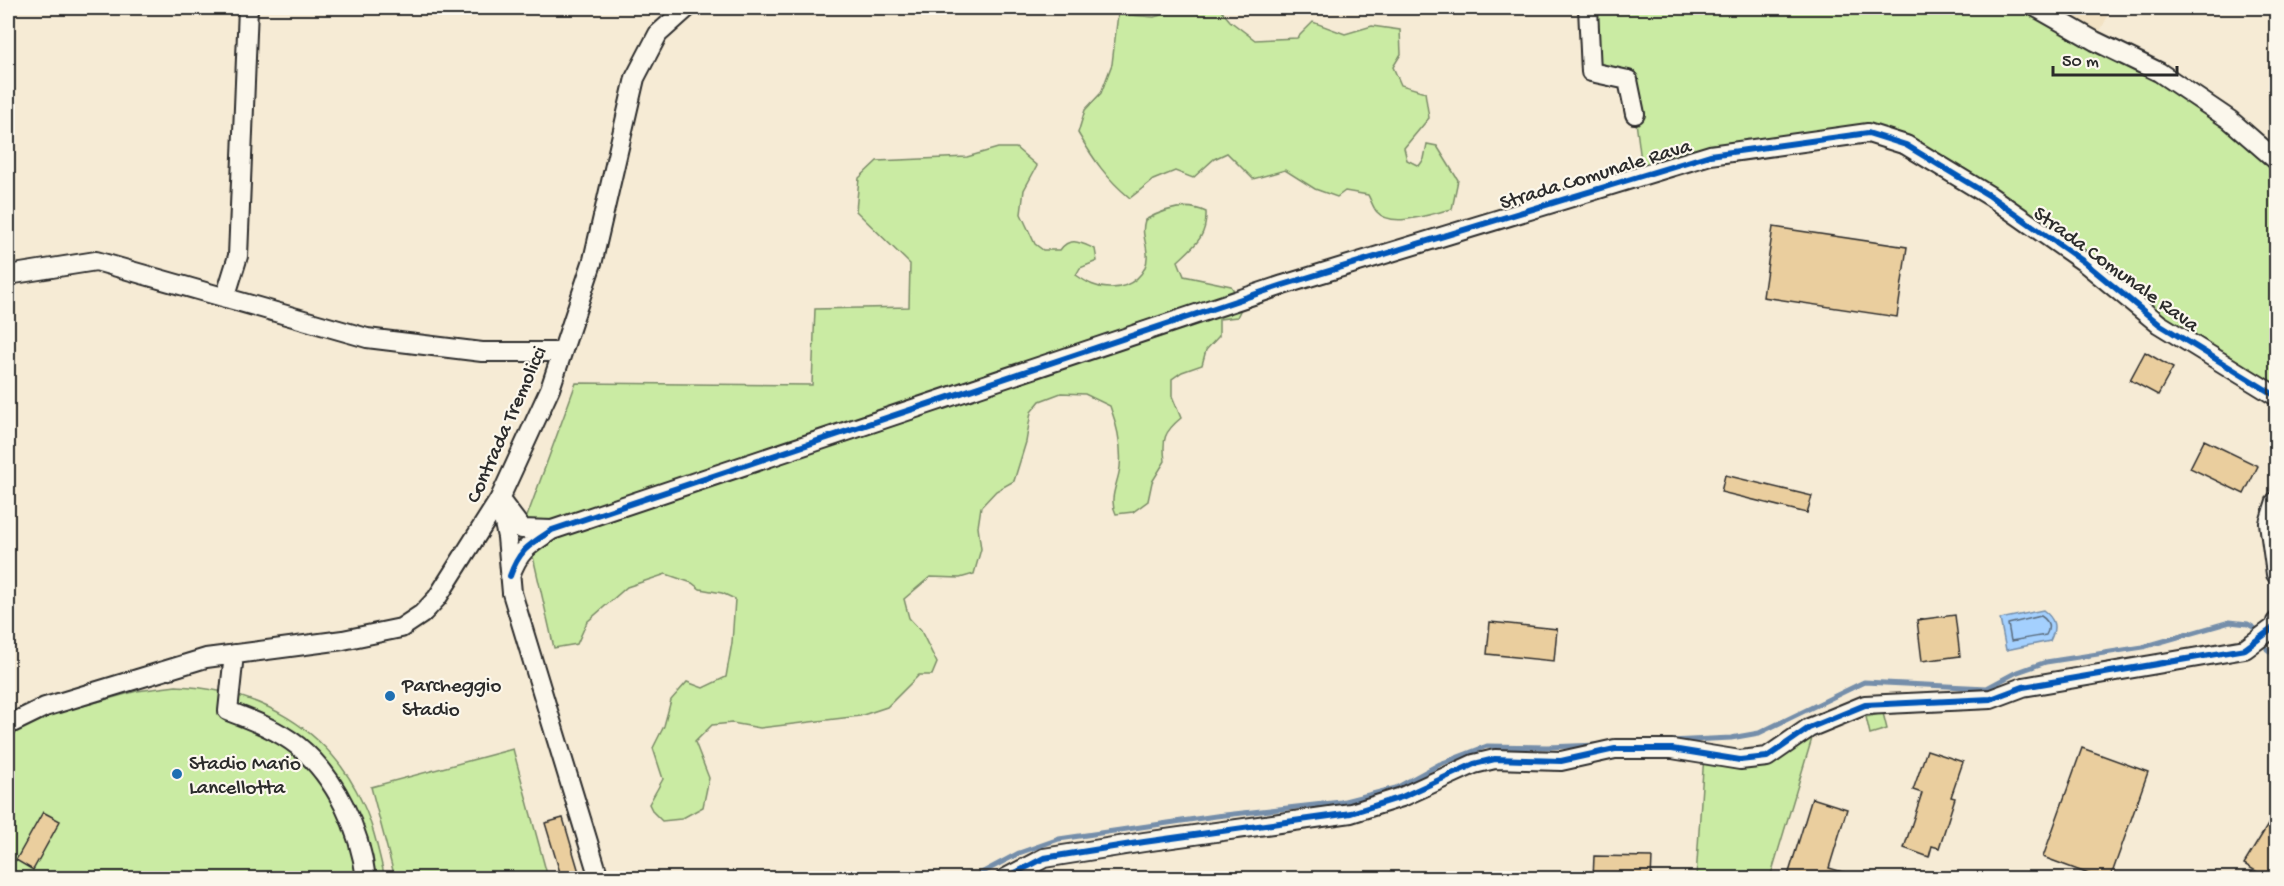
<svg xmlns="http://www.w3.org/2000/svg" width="2284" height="886" font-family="'Gochi Hand',sans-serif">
<rect width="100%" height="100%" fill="#f6ebd5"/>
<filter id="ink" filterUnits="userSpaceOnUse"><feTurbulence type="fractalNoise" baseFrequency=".0167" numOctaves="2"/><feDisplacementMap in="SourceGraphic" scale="12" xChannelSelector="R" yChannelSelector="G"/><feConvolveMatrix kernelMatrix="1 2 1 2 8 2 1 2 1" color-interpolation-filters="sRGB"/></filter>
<g filter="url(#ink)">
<!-- built -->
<path fill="#f2e2c4" d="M 2037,8 L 2112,8 L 2095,41 Z"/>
<!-- green -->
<path fill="#caeba3" stroke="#7a8b67" stroke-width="1.5" d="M 1185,8 L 1220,9 L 1230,21 L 1255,40 L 1297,38 L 1313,22 L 1345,34 L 1372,26 L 1400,30 L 1401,54 L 1393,67 L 1401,85 L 1425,92 L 1429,118 L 1404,148 L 1407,160 L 1419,166 L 1424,159 L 1427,144 L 1437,146 L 1458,180 L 1452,209 C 1433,213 1392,229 1377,212 C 1373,208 1371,200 1368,195 L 1345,191 L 1337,197 L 1315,189 L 1285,170 L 1253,179 L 1227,153 L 1214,159 L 1193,178 L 1175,171 L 1153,180 L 1130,198 C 1106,178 1094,160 1078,133 L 1085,110 L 1101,93 L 1112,64 L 1118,14 L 1154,17 Z
M 1588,8 L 2037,8 L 2159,72 L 2276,160 L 2276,396 L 2084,262 L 1868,133 L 1643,176 L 1635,114 L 1628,80 L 1591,72 Z
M 998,148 L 1016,148 L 1037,166 L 1024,190 L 1021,214 L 1035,244 L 1043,250 L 1060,250 C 1070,236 1081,243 1095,249 L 1097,261 L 1080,268 L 1076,275 C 1086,282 1097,289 1111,288 C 1130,288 1149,274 1147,253 C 1146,240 1141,233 1145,220 C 1163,210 1186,202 1206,212 C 1207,237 1195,245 1178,261 L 1184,276 L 1231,286 L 1243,305 L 1237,317 L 1219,319 L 1219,336 L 1206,350 L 1202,365 L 1182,372 L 1172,379 L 1172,396 L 1181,418 C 1164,432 1162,439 1165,461 L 1152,482 L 1148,501 L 1133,512 L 1116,514 C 1108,498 1118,484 1120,467 C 1122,447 1117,425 1110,406 L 1085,394 L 1061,393 L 1040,401 L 1031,412 L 1026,442 L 1014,481 L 996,491 L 981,507 L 978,527 L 981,549 L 974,574 L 960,578 L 930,577 L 904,599 L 909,618 L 921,631 L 937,663 L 932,675 L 919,675 L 887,707 L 860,716 L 760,728 L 732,723 L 712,725 L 695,742 L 709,778 L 703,807 L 681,819 L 662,821 L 653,812 L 649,804 L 663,779 L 653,748 L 664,726 L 671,700 L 687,682 L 703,688 L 726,677 L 732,643 L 735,599 L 722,593 L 700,589 L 692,583 L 666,574 L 627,587 L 587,622 L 577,644 L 554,648 L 525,522 L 576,383 L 812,385 L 815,309 L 909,307 L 910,264 L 856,211 L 859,178 L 877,161 L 967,157 Z
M 176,686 C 258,689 329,728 363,804 C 374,827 379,854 385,878 L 8,878 L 8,734 L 46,716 L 137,691 Z
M 1883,713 L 1887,729 L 1870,734 L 1866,717 Z
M 1816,725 L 1770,878 L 1696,878 L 1704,754 L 1740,760 Z
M 513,749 L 548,878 L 395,878 L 371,787 Z"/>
<!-- water -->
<path fill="#a4d0fe" stroke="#748eaa" stroke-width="1.5" d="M 2043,610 C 2055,619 2057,627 2050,641 L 2006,650 L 2000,619 Z"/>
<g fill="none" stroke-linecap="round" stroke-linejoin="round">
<!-- shore -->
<path stroke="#5b6d7f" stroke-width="1.5" d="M 2041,616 C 2049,621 2050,628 2046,635 L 2011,641 L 2008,624 Z"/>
<!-- stream -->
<path stroke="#748eaa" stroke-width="5" d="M 2267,649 L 2276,656
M 1670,741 L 1731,738 L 1759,733 L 1864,682 L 1987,688 L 2015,673 L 2046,662 L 2143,647 L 2230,622 L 2248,624 L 2256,629
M 972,878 L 1019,853 L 1059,839 L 1216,816 L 1341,802 L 1396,788 L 1440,764 L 1487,746 L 1547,747 L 1598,745"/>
</g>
<!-- building -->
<path fill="#eace9e" stroke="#2b2b2b" stroke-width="1.5" d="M 1773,227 L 1907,247 L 1897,317 L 1763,297 Z
M 2145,352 L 2173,368 L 2158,395 L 2130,380 Z
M 2204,440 L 2258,466 L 2244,494 L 2190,468 Z
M 1725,475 L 1812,496 L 1807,513 L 1721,492 Z
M 1955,615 L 1960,656 L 1922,661 L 1917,620 Z
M 1490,622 L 1557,629 L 1554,661 L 1487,654 Z
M 2082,748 L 2148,772 L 2110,879 L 2102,879 L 2043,857 Z
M 1927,750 L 1963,762 L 1951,797 L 1955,798 L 1939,848 L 1932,846 L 1929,857 L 1904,848 L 1922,793 L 1913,790 Z
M 1812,798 L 1847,809 L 1829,868 L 1853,875 L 1853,879 L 1787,879 Z
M 2277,810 L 2277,879 L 2269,879 L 2244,864 Z
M 43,812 L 60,821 L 33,870 L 16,860 Z
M 563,818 L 581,879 L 562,879 L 545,823 Z
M 1594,856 L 1652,857 L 1651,879 L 1593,879 Z"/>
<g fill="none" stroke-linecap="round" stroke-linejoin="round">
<defs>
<path id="minor" d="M 1588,8 L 1591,72 L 1628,80 L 1635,114
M 2037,8 L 2095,41 L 2159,72 L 2230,120 L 2276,160
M 8,275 L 96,261 L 367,338 L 482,352 L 562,352
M 225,298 L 238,256 L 248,8
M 499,500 L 507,537 L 512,593 L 599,878
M 2276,501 L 2269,523 L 2276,574
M 503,504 L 522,529 L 552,530
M 510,576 C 519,550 529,545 552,530 L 1283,285 L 1710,155 L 1868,133 L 1906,145 L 1990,196 L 2084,262 L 2159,324 L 2276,396
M 234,654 L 228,711 C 252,720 278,730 298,746 C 336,777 360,830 366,878
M 8,725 L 45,707 L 206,658 L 343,640 L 401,628 L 422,614 L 437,598 L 499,500 L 550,389 L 593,260 L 635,78 L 658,34 L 687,8
M 1006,878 L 1044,858 L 1144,842 L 1351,813 L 1402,797 L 1474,764 L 1495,759 L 1561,761 L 1615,749 L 1672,749 L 1740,760 L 1767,757 L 1809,728 L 1865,705 L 1991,699 L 2023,687 L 2245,649 L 2276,626 L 2276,622"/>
</defs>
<!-- minor casing -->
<use href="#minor" stroke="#2b2b2b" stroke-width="22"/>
<!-- minor -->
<use href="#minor" stroke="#fbf7ec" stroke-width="18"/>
<defs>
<path id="cycleway" d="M 510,576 C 519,550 529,545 552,530 L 1283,285 L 1710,155 L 1868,133 L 1906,145 L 1990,196 L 2084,262 L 2159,324 L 2276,396
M 1006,878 L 1044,858 L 1144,842 L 1351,813 L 1402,797 L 1474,764 L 1495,759 L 1561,761 L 1615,749 L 1672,749 L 1740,760 L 1767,757 L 1809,728 L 1865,705 L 1991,699 L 2023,687 L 2245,649 L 2276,626 L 2276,622"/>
</defs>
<!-- cycleway casing -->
<use href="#cycleway" stroke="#fbf7ec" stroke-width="10"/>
<!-- cycleway -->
<use href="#cycleway" stroke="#0057b8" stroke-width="6"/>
</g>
</g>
<!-- markers -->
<g fill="#1f6fb2" stroke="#fbf7ec" stroke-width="2">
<circle cx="390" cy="696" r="6"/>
<circle cx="177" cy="774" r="6"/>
</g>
<g text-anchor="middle" stroke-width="4.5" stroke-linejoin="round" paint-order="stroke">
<!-- street labels -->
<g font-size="21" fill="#2b2b2b" stroke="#fbf7ec">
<text transform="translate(1595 173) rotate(-17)" y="7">Strada Comunale Rava</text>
<text transform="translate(2117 268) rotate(36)" y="7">Strada Comunale Rava</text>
<text transform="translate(505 424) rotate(-66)" y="7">Contrada Tremolicci</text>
</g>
<!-- poi labels -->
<g font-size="21" fill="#2b2b2b" stroke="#fbf7ec" text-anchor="start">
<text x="402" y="691">Parcheggio<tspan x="402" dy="24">Stadio</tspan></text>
<text x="189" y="769">Stadio Mario<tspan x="189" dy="24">Lancellotta</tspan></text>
</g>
</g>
<!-- margin -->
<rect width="2284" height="886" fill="none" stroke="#fbf7ec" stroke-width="30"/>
<rect x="15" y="15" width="2254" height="856" fill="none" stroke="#2b2b2b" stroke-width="2" filter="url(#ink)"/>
<!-- scale -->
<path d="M2053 66v9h124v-9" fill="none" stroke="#2b2b2b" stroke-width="3"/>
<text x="2062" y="66" font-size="18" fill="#2b2b2b" stroke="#fbf7ec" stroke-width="4.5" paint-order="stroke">50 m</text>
</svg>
